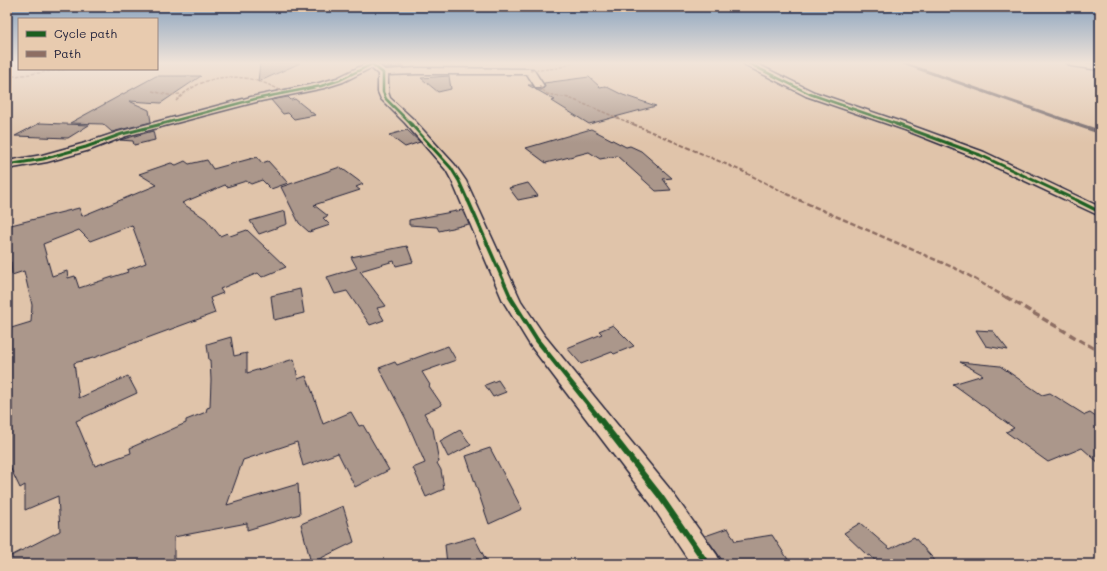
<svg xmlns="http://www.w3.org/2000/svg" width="1107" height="571" font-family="Mali,sans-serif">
<rect width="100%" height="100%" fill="#e0c4aa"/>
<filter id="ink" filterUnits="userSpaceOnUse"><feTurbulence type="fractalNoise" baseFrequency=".025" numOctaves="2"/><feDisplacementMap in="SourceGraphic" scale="8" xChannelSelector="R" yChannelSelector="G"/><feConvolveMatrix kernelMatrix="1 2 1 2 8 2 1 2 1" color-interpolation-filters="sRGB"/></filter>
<g filter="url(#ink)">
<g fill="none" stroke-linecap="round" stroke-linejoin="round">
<!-- stream-far1 -->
<path stroke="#695e64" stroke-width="3" d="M 903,63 L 1079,125"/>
<!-- stream -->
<path stroke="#695e64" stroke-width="4" d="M 1076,124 L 1100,132"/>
</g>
<!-- building -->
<path fill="#ab978b" stroke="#22223b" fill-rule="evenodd" d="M 260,63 L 300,63 L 258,82 Z
M 378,63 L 397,63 L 404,67 L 385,68 Z
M 156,76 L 201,76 L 161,103 L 129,101 L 149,110 L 151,122 L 112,132 L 103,124 L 70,123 Z
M 449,76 L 451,89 L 438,92 L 421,78 Z
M 589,77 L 600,87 L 605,86 L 623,95 L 656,106 L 589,124 L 552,101 L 555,100 L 528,85 L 532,85 L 536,90 L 542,90 L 545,86 L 544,83 Z
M 288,97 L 291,100 L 295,99 L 315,115 L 294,119 L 288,113 L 283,114 L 271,100 Z
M 40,123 L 89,125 L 68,138 L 15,136 Z
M 591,129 L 626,147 L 630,146 L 641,151 L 672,178 L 663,179 L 671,190 L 656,191 L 617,156 L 600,159 L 589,152 L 546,163 L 526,148 Z
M 407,130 L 420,142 L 405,147 L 389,135 Z
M 153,131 L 155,140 L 134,145 L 133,141 L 120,140 Z
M 257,157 L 262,163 L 268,161 L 288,183 L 271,189 L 262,180 L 251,184 L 246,181 L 227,187 L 225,185 L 182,203 L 206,219 L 220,236 L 227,233 L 230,236 L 247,230 L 286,267 L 262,277 L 258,273 L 220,289 L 223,293 L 210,298 L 215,313 L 93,358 L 74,363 L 79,398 L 128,376 L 137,393 L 76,421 L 95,466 L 131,453 L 130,448 L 186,423 L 186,420 L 206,412 L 207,408 L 210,407 L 211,380 L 210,360 L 209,360 L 207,344 L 231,337 L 234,356 L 247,353 L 247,373 L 294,359 L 298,379 L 306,376 L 312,391 L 323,424 L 351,412 L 359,426 L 363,425 L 389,470 L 355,487 L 338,453 L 303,466 L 297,442 L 243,460 L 227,505 L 298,484 L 300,514 L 247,530 L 247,523 L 174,537 L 174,564 L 7,564 L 7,558 L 60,531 L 58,496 L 25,510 L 25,485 L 20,488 L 7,461 L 8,329 L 31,322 L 32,305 L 24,271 L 12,275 L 11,262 L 7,260 L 7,226 L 79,208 L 82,216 L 157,185 L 139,174 L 171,163 L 176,165 L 185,161 L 189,164 L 207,160 L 213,169 ZM 132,225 L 146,263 L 127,270 L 128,272 L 79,288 L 75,276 L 68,278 L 67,271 L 52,276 L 43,244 L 79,230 L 90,241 Z
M 340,167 L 363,184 L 356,187 L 360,190 L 314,205 L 328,216 L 323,218 L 330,225 L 309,232 L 299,223 L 281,187 Z
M 528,183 L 538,196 L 518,200 L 509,188 Z
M 462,210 L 469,224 L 439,231 L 437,227 L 409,225 L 409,220 Z
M 285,211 L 287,224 L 259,234 L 250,221 Z
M 407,246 L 413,262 L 396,266 L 394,261 L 360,271 L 386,306 L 377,308 L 384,320 L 370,325 L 347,291 L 335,294 L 327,277 L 357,268 L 351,257 Z
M 300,289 L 304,313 L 274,320 L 271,296 Z
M 613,325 L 634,346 L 614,354 L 612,352 L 581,364 L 567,348 L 602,334 L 599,331 Z
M 976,330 L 993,331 L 1008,350 L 986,346 Z
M 448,346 L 456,360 L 422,372 L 430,385 L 429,386 L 442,405 L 424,413 L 433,429 L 439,462 L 437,463 L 441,470 L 444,489 L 426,497 L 413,468 L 425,463 L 406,419 L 379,368 L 395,362 L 397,365 Z
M 960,362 L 1000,366 L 1042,395 L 1050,393 L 1085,415 L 1090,413 L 1100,420 L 1100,464 L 1082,448 L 1048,462 L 1006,432 L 1014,428 L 953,384 L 983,375 Z
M 498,380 L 506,392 L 493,397 L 485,385 Z
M 460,430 L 471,445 L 448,457 L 440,441 Z
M 490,448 L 522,509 L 489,524 L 466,456 Z
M 343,506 L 354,542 L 311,563 L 301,524 Z
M 860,523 L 890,549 L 914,537 L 938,564 L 878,564 L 870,555 L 868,556 L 844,533 Z
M 728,528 L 735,541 L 772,535 L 791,564 L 725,564 L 705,536 Z
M 474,537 L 488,564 L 447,564 L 445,545 Z"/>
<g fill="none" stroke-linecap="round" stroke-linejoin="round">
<defs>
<path id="minor" d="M 367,63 L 376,63 L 385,70 L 417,68 L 533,69 L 544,86 L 542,88 L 536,88 L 527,74 L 417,74 L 388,75 L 388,92 L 390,98 L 413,119 L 455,165 L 466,181 L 521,301 L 544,335 L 669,488 L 717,555 L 721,564 L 691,564 L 651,504 L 530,345 L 503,301 L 452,181 L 446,170 L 405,123 L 381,99 L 378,92 L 378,74 L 371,68 L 343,82 L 324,88 L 256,102 L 126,136 L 90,150 L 47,162 L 7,169 L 7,161 L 42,155 L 82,144 L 118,132 L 251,97 L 319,83 L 337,78 Z
M 744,63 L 755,63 L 814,92 L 913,126 L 984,152 L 1100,207 L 1100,216 L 976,158 L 905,130 L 806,96 L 745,65 Z
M 1067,63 L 1100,64 L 1100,70 L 1071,66 Z"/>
</defs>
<!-- minor casing -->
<use href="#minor" stroke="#22223b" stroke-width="3"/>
<!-- minor -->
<use href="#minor" fill="#e8cbaf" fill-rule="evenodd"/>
<!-- quiet-far3 -->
<path stroke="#8d6e63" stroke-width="1.5" stroke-dasharray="3.5 1.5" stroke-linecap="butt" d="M 530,71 L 557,68 L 574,63
M 7,77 L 69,69
M 539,86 L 547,94 L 569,98 L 635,125
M 152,91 L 169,95 L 181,94
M 176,101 C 206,69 250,72 285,93"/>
<!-- quiet-far2 -->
<path stroke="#8d6e63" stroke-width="2" stroke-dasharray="4.5 2" stroke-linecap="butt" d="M 633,124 L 744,172 L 801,201"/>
<!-- quiet-far1 -->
<path stroke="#8d6e63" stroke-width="2.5" stroke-dasharray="5.5 2.5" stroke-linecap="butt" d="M 799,200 L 961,271 L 1007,298"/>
<!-- quiet -->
<path stroke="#8d6e63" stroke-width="3.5" stroke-dasharray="7 3.5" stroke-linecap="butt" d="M 1006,297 L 1100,352"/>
<defs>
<path id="cycleway-far4" d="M 748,63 L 810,94 L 899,125
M 158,125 L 255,99 L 321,86 L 340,80 L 372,64 L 383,73 L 383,92 L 386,99 L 412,125"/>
<path id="cycleway-far3" d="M 411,124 L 451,168 L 459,181 L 468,201
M 896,124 L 980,155 L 1078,201
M 7,165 L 43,159 L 86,147 L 122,134 L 162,124"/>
<path id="cycleway-far2" d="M 468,200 L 511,298
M 1076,200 L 1100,212"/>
<path id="cycleway-far1" d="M 510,297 L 537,340 L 600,419"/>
<path id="cycleway" d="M 599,418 L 660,496 L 707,564"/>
</defs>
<!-- cycleway-far4 casing -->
<use href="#cycleway-far4" stroke="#e8cbaf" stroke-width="4"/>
<!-- cycleway-far3 casing -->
<use href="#cycleway-far3" stroke="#e8cbaf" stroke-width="5"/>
<!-- cycleway-far2 casing -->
<use href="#cycleway-far2" stroke="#e8cbaf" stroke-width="6"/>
<!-- cycleway-far1 casing -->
<use href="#cycleway-far1" stroke="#e8cbaf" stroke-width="7"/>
<!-- cycleway casing -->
<use href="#cycleway" stroke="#e8cbaf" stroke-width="8"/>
<!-- cycleway-far4 -->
<use href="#cycleway-far4" stroke="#1b5e20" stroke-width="2.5"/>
<!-- cycleway-far3 -->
<use href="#cycleway-far3" stroke="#1b5e20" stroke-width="3"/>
<!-- cycleway-far2 -->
<use href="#cycleway-far2" stroke="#1b5e20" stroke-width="3.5"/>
<!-- cycleway-far1 -->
<use href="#cycleway-far1" stroke="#1b5e20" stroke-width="4.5"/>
<!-- cycleway -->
<use href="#cycleway" stroke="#1b5e20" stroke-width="6"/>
</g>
</g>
<!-- sky -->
<linearGradient id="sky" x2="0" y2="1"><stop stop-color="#88a2be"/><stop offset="0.44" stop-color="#f1e4d9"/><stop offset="1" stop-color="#f1e4d9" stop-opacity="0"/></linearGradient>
<rect width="1107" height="143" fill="url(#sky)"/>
<!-- margin -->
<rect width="1107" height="571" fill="none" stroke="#e8cbaf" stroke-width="24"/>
<rect x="12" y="12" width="1083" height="547" fill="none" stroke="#22223b" stroke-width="1.5" filter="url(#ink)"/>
<!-- legend -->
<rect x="18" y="18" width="140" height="52" fill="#e8cbaf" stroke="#998781"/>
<rect x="26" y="31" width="20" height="6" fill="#1b5e20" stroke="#998781"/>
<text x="54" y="38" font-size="12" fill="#22223b">Cycle path</text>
<rect x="26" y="51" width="20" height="6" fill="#8d6e63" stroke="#998781"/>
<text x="54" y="58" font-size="12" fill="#22223b">Path</text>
</svg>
